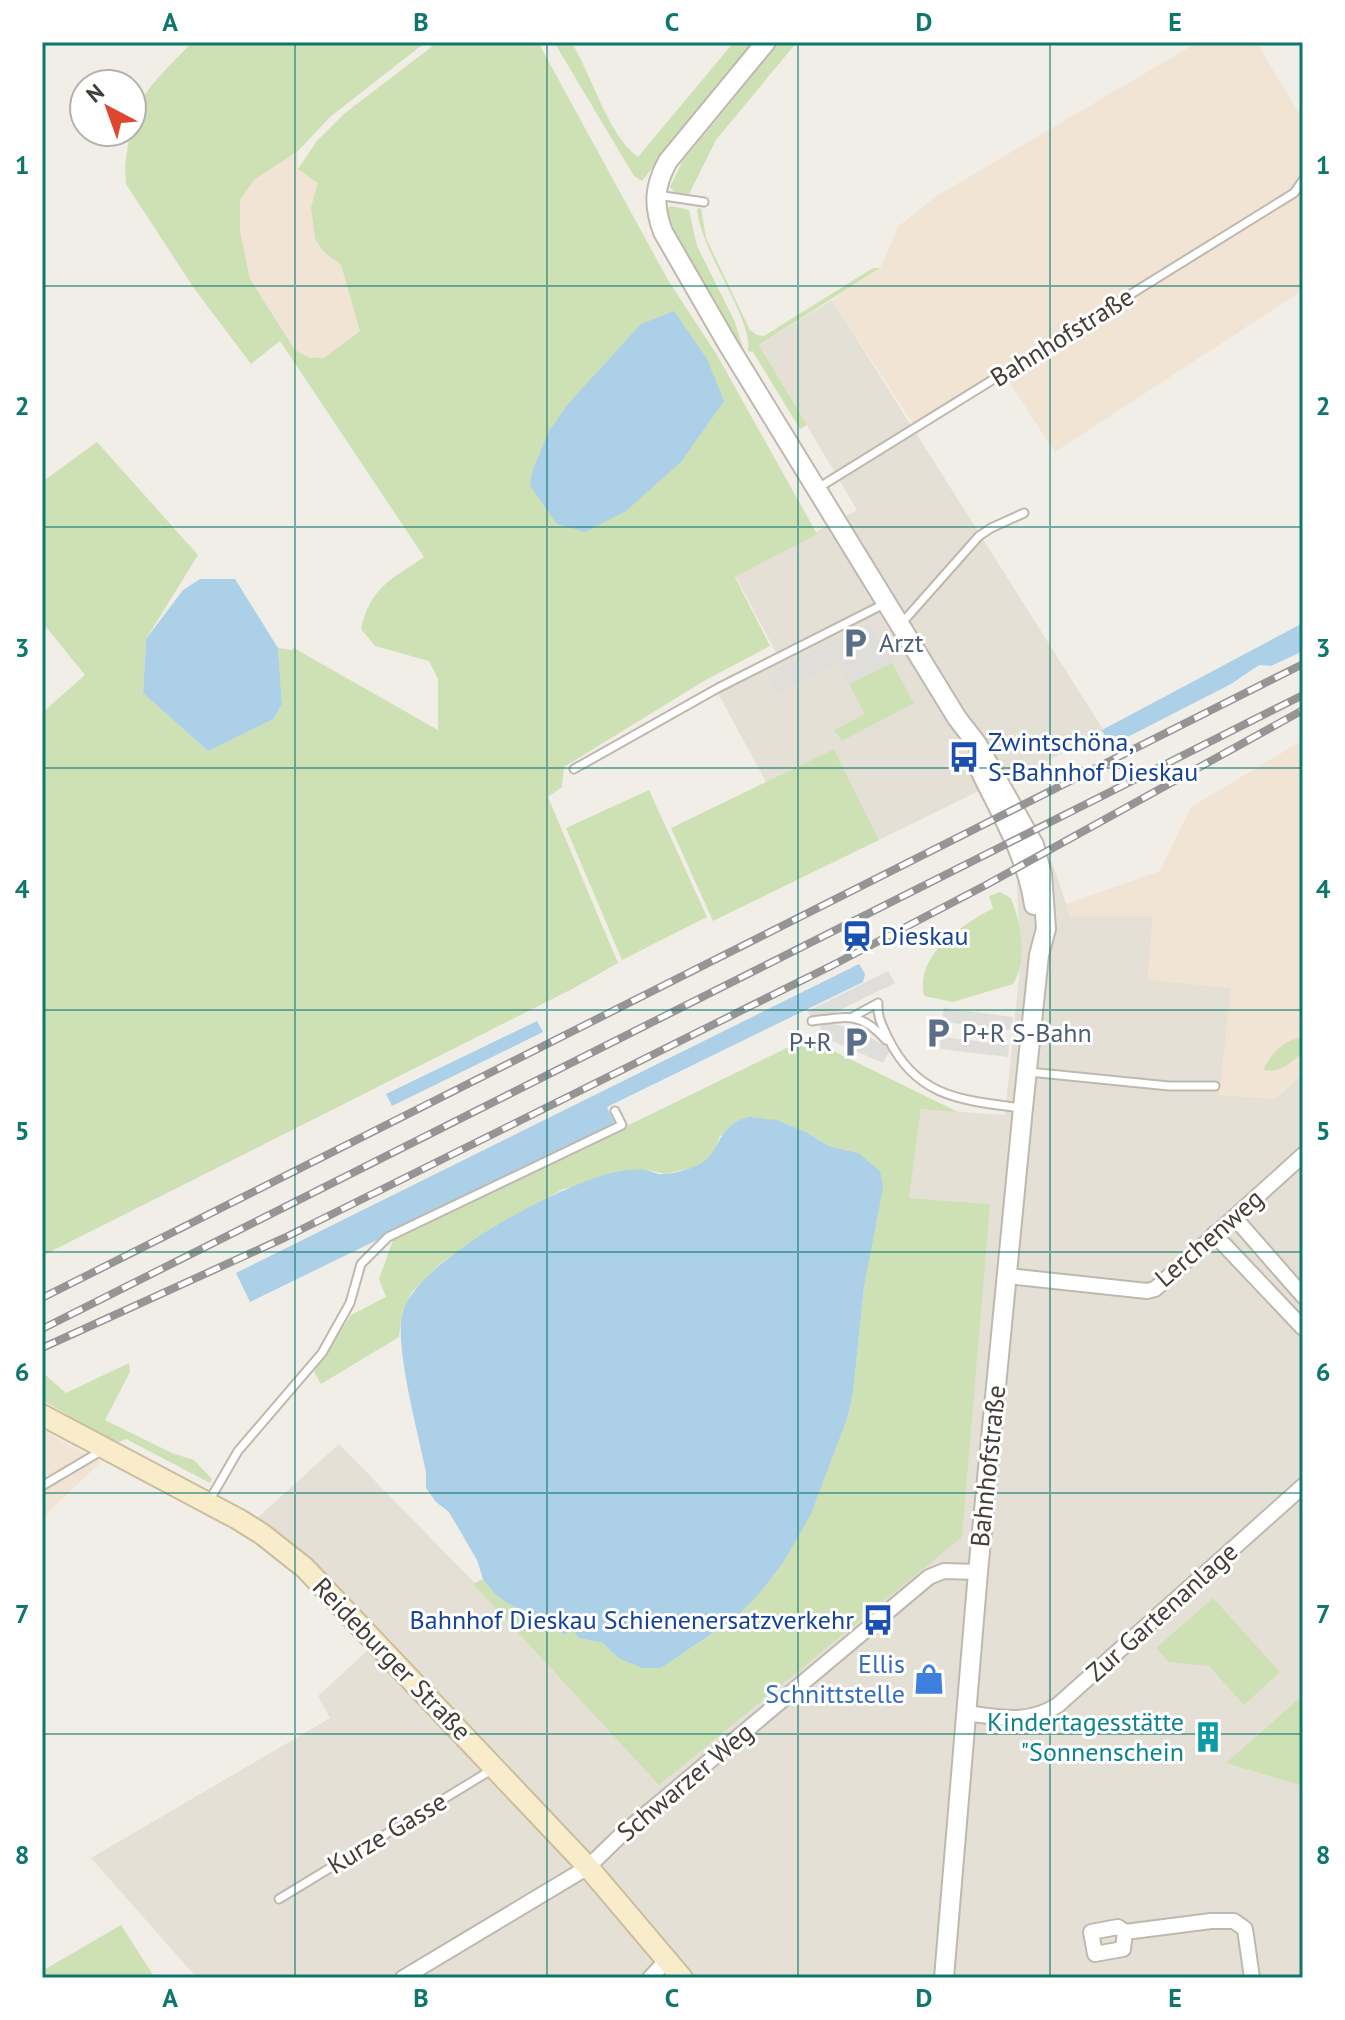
<svg xmlns="http://www.w3.org/2000/svg" width="1345" height="2020" font-family="'PT Sans',sans-serif">
<rect width="100%" height="100%" fill="#f1eee7"/>
<!-- residential -->
<path fill="#e5e0d6" d="M 832,300 L 1104,731 L 1005,783 L 1045,866 L 1052,862 L 1070,916 L 1153,917 L 1232,988 L 1275,1099 L 1303,1073 L 1303,1978 L 197,1978 L 91,1858 L 330,1718 L 318,1696 L 368,1650 L 292,1570 L 243,1531 L 339,1444 L 498,1607 L 658,1781 L 990,1204 L 909,1198 L 921,1109 L 1005,1115 L 1020,966 L 1017,881 L 1024,877 L 983,789 L 879,840 L 834,750 L 766,782 L 714,686 L 776,653 L 735,575 L 857,510 L 759,345 Z"/>
<!-- commercial -->
<path fill="#f1e4d5" d="M 1198,42 L 1256,42 L 1303,120 L 1303,290 L 1055,452 L 1002,371 L 913,424 L 832,300 L 880,268 L 899,226 L 935,197 Z
M 298,151 L 298,169 L 319,183 L 311,207 L 324,252 L 341,265 L 360,331 L 324,358 L 310,358 L 295,350 L 250,279 L 240,231 L 240,200 L 254,180 Z
M 1303,740 L 1303,1073 L 1275,1099 L 1219,1095 L 1231,988 L 1147,980 L 1153,917 L 1070,917 L 1066,904 L 1160,871 L 1191,807 Z
M 42,1430 L 101,1462 L 42,1518 Z"/>
<!-- green -->
<path fill="#cee1b5" d="M 192,42 L 426,42 L 330,117 L 298,151 L 254,180 L 240,200 L 240,231 L 250,279 L 295,350 L 310,358 L 324,358 L 360,331 L 341,265 L 324,252 L 315,239 L 311,207 L 318,183 L 298,169 L 316,142 L 345,113 L 438,42 L 538,42 L 668,280 L 717,355 L 817,534 L 735,577 L 770,646 L 704,681 L 564,767 L 562,787 L 548,797 L 618,963 L 572,989 L 42,1256 L 42,713 L 85,675 L 42,622 L 42,482 L 97,442 L 198,555 L 146,639 L 143,693 L 208,751 L 274,719 L 282,704 L 278,648 L 293,650 L 292,647 L 438,730 L 438,679 L 429,661 L 375,646 L 361,629 C 371,586 391,580 424,557 L 280,341 L 251,364 L 193,287 L 126,184 L 125,165 L 130,132 L 132,132 C 132,96 170,67 192,42 Z
M 554,42 L 571,42 C 592,74 608,136 638,157 L 734,42 L 754,42 L 642,181 L 634,176 Z
M 780,42 L 797,42 L 716,140 L 689,194 L 674,192 L 670,187 L 682,162 Z
M 671,206 L 689,210 L 697,246 L 735,322 L 747,362 L 677,242 L 670,225 L 667,209 Z
M 701,208 L 706,238 L 750,330 L 757,335 L 764,336 L 873,268 L 880,268 L 759,345 L 807,425 L 800,429 L 753,352 L 748,351 C 753,318 701,253 697,209 Z
M 892,663 L 914,703 L 842,741 L 834,730 L 865,714 L 849,684 Z
M 834,749 L 879,840 L 713,921 L 671,828 Z
M 649,790 L 707,917 L 622,960 L 566,828 Z
M 1000,892 L 1011,898 C 1021,923 1028,960 1013,984 L 953,1002 L 924,996 C 915,954 961,926 993,908 L 989,896 Z
M 1303,1037 L 1302,1053 C 1289,1064 1281,1073 1263,1070 C 1272,1052 1284,1040 1303,1037 Z
M 807,1038 L 958,1112 L 921,1109 L 909,1198 L 990,1204 L 962,1537 L 659,1785 L 473,1584 L 483,1579 L 493,1592 L 532,1615 L 546,1617 L 564,1635 L 572,1628 L 579,1638 L 603,1643 L 618,1658 L 661,1668 L 735,1618 L 759,1594 L 783,1563 L 848,1416 L 853,1393 L 864,1287 L 872,1241 L 858,1153 L 829,1146 L 806,1132 L 777,1120 L 720,1136 L 714,1152 L 706,1161 L 695,1167 L 665,1174 L 648,1170 L 563,1189 L 462,1248 L 441,1263 L 412,1292 L 402,1312 L 399,1337 L 321,1384 L 314,1372 L 351,1315 L 386,1297 L 379,1279 L 393,1240 Z
M 129,1363 L 130,1372 L 105,1420 L 172,1453 L 194,1460 L 212,1479 L 210,1483 L 126,1439 L 116,1443 L 42,1400 L 42,1372 L 66,1393 Z
M 1213,1598 L 1280,1672 L 1244,1705 L 1209,1666 L 1169,1662 L 1156,1648 Z
M 1303,1695 L 1303,1786 L 1226,1763 Z
M 121,1925 L 155,1978 L 42,1978 L 42,1971 Z"/>
<!-- parking -->
<path fill="#e0dedb" d="M 870,623 L 892,663 L 849,684 L 838,663 L 777,694 L 767,674 Z
M 888,971 L 895,983 L 822,1019 L 812,1019 L 808,1011 Z
M 944,1008 L 1013,1017 L 1011,1030 L 944,1022 L 943,1037 L 1009,1045 L 1008,1057 L 940,1049 L 941,1037 L 932,1036 L 934,1020 L 942,1020 Z
M 823,1022 L 853,1028 L 891,1049 L 883,1063 L 818,1035 Z"/>
<!-- water -->
<path fill="#abd0e7" d="M 674,311 L 707,359 L 724,401 L 681,462 L 626,511 L 585,532 L 557,524 L 530,486 L 532,472 L 549,431 L 568,404 L 641,324 Z
M 200,579 L 235,579 L 278,648 L 282,704 L 274,719 L 208,751 L 143,693 L 146,639 L 183,590 Z
M 1303,623 L 1303,651 L 1271,666 L 1259,665 L 1231,684 L 1110,746 L 1102,730 Z
M 859,964 L 865,974 L 863,982 L 607,1107 L 615,1124 L 250,1302 L 236,1273 Z
M 537,1021 L 543,1032 L 392,1106 L 386,1094 Z
M 749,1117 L 777,1120 L 806,1132 L 829,1146 L 858,1153 L 880,1171 L 883,1188 L 864,1287 L 853,1393 L 848,1416 L 810,1516 L 783,1563 L 759,1594 L 735,1618 L 661,1668 L 642,1668 L 618,1658 L 603,1643 L 579,1638 L 572,1629 L 564,1635 L 546,1617 L 532,1615 L 507,1603 L 493,1592 L 483,1579 L 477,1560 L 449,1512 L 436,1502 L 426,1488 L 426,1472 C 419,1437 393,1342 403,1311 C 420,1258 563,1183 616,1172 C 625,1170 637,1169 646,1170 C 652,1171 657,1175 664,1174 C 673,1174 685,1170 693,1167 C 724,1157 712,1126 749,1117 Z"/>
<g fill="none" stroke-linecap="round" stroke-linejoin="round">
<defs>
<path id="service" d="M 657,195 L 704,202
M 818,488 L 1294,193 L 1303,180
M 901,624 L 979,536 L 991,528 L 1024,513
M 574,769 L 718,688 L 886,603
M 878,1003 C 877,1017 882,1025 888,1038 C 917,1098 962,1100 1021,1108
M 854,1016 L 878,1003
M 812,1021 C 847,1017 860,1011 886,1040
M 1029,1072 L 1169,1086 L 1215,1086
M 42,1486 L 101,1451
M 209,1501 L 238,1451 L 322,1353 L 350,1303 L 361,1264 L 388,1237 L 622,1125 L 615,1111
M 279,1899 L 493,1769"/>
<path id="minor" d="M 1234,1217 L 1303,1296
M 1214,1234 L 1303,1328
M 1008,1276 L 1147,1291 L 1155,1289 L 1303,1155
M 965,1713 C 1000,1717 1027,1725 1058,1705 L 1303,1486
M 1125,1932 L 1123,1949 L 1095,1954 L 1091,1932 L 1118,1927 L 1125,1932 L 1211,1921 L 1234,1921 L 1245,1929 L 1252,1978
M 403,1978 L 588,1867 L 620,1836 L 929,1577 L 944,1571 L 978,1572
M 650,1978 L 667,1960"/>
<path id="tertiary" d="M 766,42 L 668,161 C 654,186 653,205 663,232 L 727,343 L 957,718 L 977,744 L 1034,845 L 1042,874 L 1046,929 L 1039,955 L 1023,1108 L 978,1572 L 944,1978
M 978,766 C 999,811 1027,855 1034,905"/>
<path id="secondary" d="M 42,1415 L 238,1519 L 262,1534 L 305,1568 L 588,1867 L 682,1978"/>
</defs>
<!-- service casing -->
<use href="#service" stroke="#bfb8ae" stroke-width="11"/>
<!-- minor casing -->
<use href="#minor" stroke="#bfb8ae" stroke-width="18"/>
<!-- tertiary casing -->
<use href="#tertiary" stroke="#bfb8ae" stroke-width="22"/>
<!-- secondary casing -->
<use href="#secondary" stroke="#cbbe9c" stroke-width="24"/>
<!-- service -->
<use href="#service" stroke="#fff" stroke-width="7"/>
<!-- minor -->
<use href="#minor" stroke="#fff" stroke-width="14"/>
<!-- tertiary -->
<use href="#tertiary" stroke="#fff" stroke-width="18"/>
<!-- secondary -->
<use href="#secondary" stroke="#f8eccb" stroke-width="20"/>
<defs>
<path id="rail" d="M 42,1298 L 1303,664
M 42,1329 L 1303,695
M 42,1348 L 284,1238 L 831,966 L 986,885 L 1303,710"/>
</defs>
<!-- rail casing -->
<use href="#rail" stroke="#959595" stroke-width="8"/>
<!-- rail -->
<use href="#rail" stroke="#fff" stroke-width="5" stroke-dasharray="15" stroke-linecap="butt"/>
</g>
<!-- grid -->
<path fill="none" stroke="#0f766e" stroke-width="2" stroke-opacity="0.55" d="M 295,42 L 295,1978M 547,42 L 547,1978M 798,42 L 798,1978M 1050,42 L 1050,1978M 42,286 L 1303,286M 42,527 L 1303,527M 42,768 L 1303,768M 42,1010 L 1303,1010M 42,1252 L 1303,1252M 42,1493 L 1303,1493M 42,1734 L 1303,1734"/>
<!-- icons -->
<defs>
<symbol id="parking-bare" viewBox="-9 -9 18 18"><path d="M-3.5-5.5H1a3.5 3.5 0 0 1 0 7H-1V5.5H-3.5ZM-1-3.4V-.6H.8a1.4 1.4 0 0 0 0-2.8Z" fill="#5c6f8a" stroke="#fff" stroke-width="2.5" paint-order="stroke"/></symbol>
<symbol id="bus-bare" viewBox="-9 -9 18 18"><path d="M-5-6H5V4H4V6H2V4H-2V6H-4V4H-5ZM-3.5-4V0h7V-4ZM-3.5 1.2v1.5H-2V1.2ZM2 1.2v1.5H3.5V1.2Z" fill="#1a4fb4" stroke="#fff" stroke-width="2.5" paint-order="stroke"/></symbol>
<symbol id="station-bare" viewBox="-9 -9 18 18"><path d="M-3-6H3Q5-6 5-4V2Q5 4 3 4L4.5 6H3L1.5 4h-3L-3 6H-4.5L-3 4Q-5 4-5 2V-4Q-5-6-3-6ZM-3.5-4v3h7v-3ZM-3.5 1v1.5H-2V1ZM2 1v1.5H3.5V1Z" fill="#1a4fb4" stroke="#fff" stroke-width="2.5" paint-order="stroke"/></symbol>
<symbol id="shop-bare" viewBox="-9 -9 18 18"><path d="M-5-2.5h2.3a2.7 3.5 0 0 1 5.4 0H5L5.5 6h-11ZM-1.5-2.5h3a1.5 2.3 0 0 0-3 0Z" fill="#3f7fe0" stroke="#fff" stroke-width="2.5" paint-order="stroke"/></symbol>
<symbol id="building-bare" viewBox="-9 -9 18 18"><path d="M-4-6H4V6H1V3H-1V6H-4ZM-2.5-4.3h1.7v1.8h-1.7ZM.8-4.3h1.7v1.8H.8ZM-2.5-1h1.7V.8h-1.7ZM.8-1h1.7V.8H.8Z" fill="#0f9aa8" stroke="#fff" stroke-width="2.5" paint-order="stroke"/></symbol>
</defs>
<g fill-rule="evenodd">
<use href="#parking-bare" x="833" y="621" width="44" height="44"/>
<use href="#bus-bare" x="942" y="735" width="44" height="44"/>
<use href="#station-bare" x="835" y="914" width="44" height="44"/>
<use href="#parking-bare" x="916" y="1011" width="44" height="44"/>
<use href="#parking-bare" x="834" y="1020" width="44" height="44"/>
<use href="#bus-bare" x="856" y="1598" width="44" height="44"/>
<use href="#shop-bare" x="907" y="1657" width="44" height="44"/>
<use href="#building-bare" x="1186" y="1715" width="44" height="44"/>
</g>
<g text-anchor="middle" stroke-width="6" stroke-linejoin="round" paint-order="stroke">
<!-- street labels -->
<g font-size="26" fill="#433e37" stroke="#fff">
<text transform="translate(1062 337) rotate(-32)" y="9">Bahnhofstraße</text>
<text transform="translate(1209 1238) rotate(-41)" y="9">Lerchenweg</text>
<text transform="translate(988 1466) rotate(-84)" y="9">Bahnhofstraße</text>
<text transform="translate(1162 1612) rotate(-42)" y="9">Zur Gartenanlage</text>
<text transform="translate(392 1659) rotate(46)" y="9">Reideburger Straße</text>
<text transform="translate(685 1782) rotate(-40)" y="9">Schwarzer Weg</text>
<text transform="translate(387 1833) rotate(-31)" y="9">Kurze Gasse</text>
</g>
<!-- service labels -->
<g font-size="26" fill="#4e5e75" stroke="#fff" text-anchor="start">
<text x="879" y="652">Arzt</text>
<text x="962" y="1042">P+R S-Bahn</text>
<text x="832" y="1051" text-anchor="end">P+R</text>
</g>
<!-- transit labels -->
<g font-size="26" fill="#164399" stroke="#fff" text-anchor="start">
<text x="988" y="751">Zwintschöna,<tspan x="988" dy="30">S-Bahnhof Dieskau</tspan></text>
<text x="881" y="945">Dieskau</text>
<text x="854" y="1629" text-anchor="end">Bahnhof Dieskau Schienenersatzverkehr</text>
</g>
<!-- shop labels -->
<g font-size="26" fill="#366cbe" stroke="#fff" text-anchor="end">
<text x="905" y="1673">Ellis<tspan x="905" dy="30">Schnittstelle</tspan></text>
</g>
<!-- culture labels -->
<g font-size="26" fill="#0d838f" stroke="#fff" text-anchor="end">
<text x="1184" y="1731">Kindertagesstätte<tspan x="1184" dy="30">"Sonnenschein</tspan></text>
</g>
</g>
<!-- border -->
<rect width="1345" height="2020" fill="none" stroke="#ffffff" stroke-width="88"/>
<!-- north arrow -->
<g transform="translate(108 108) rotate(319)"><circle r="38" fill="#ffffff" stroke="#b4b2af" stroke-width="2"/>
<path d="M0-6L14 30L0 20L-14 30Z" fill="#df4630"/>
<text y="-12" font-size="22" font-weight="bold" text-anchor="middle" fill="#433e37">N</text>
</g>
<rect x="44" y="44" width="1257" height="1932" fill="none" stroke="#0f766e" stroke-width="3"/>
<g font-size="26" text-anchor="middle" font-weight="bold" fill="#0f766e">
<text x="170" y="31">A</text>
<text x="421" y="31">B</text>
<text x="672" y="31">C</text>
<text x="924" y="31">D</text>
<text x="1175" y="31">E</text>
<text x="22" y="174">1</text>
<text x="1323" y="174">1</text>
<text x="22" y="415">2</text>
<text x="1323" y="415">2</text>
<text x="22" y="657">3</text>
<text x="1323" y="657">3</text>
<text x="22" y="898">4</text>
<text x="1323" y="898">4</text>
<text x="22" y="1140">5</text>
<text x="1323" y="1140">5</text>
<text x="22" y="1381">6</text>
<text x="1323" y="1381">6</text>
<text x="22" y="1623">7</text>
<text x="1323" y="1623">7</text>
<text x="22" y="1864">8</text>
<text x="1323" y="1864">8</text>
<text x="170" y="2007">A</text>
<text x="421" y="2007">B</text>
<text x="672" y="2007">C</text>
<text x="924" y="2007">D</text>
<text x="1175" y="2007">E</text>
</g>
</svg>
